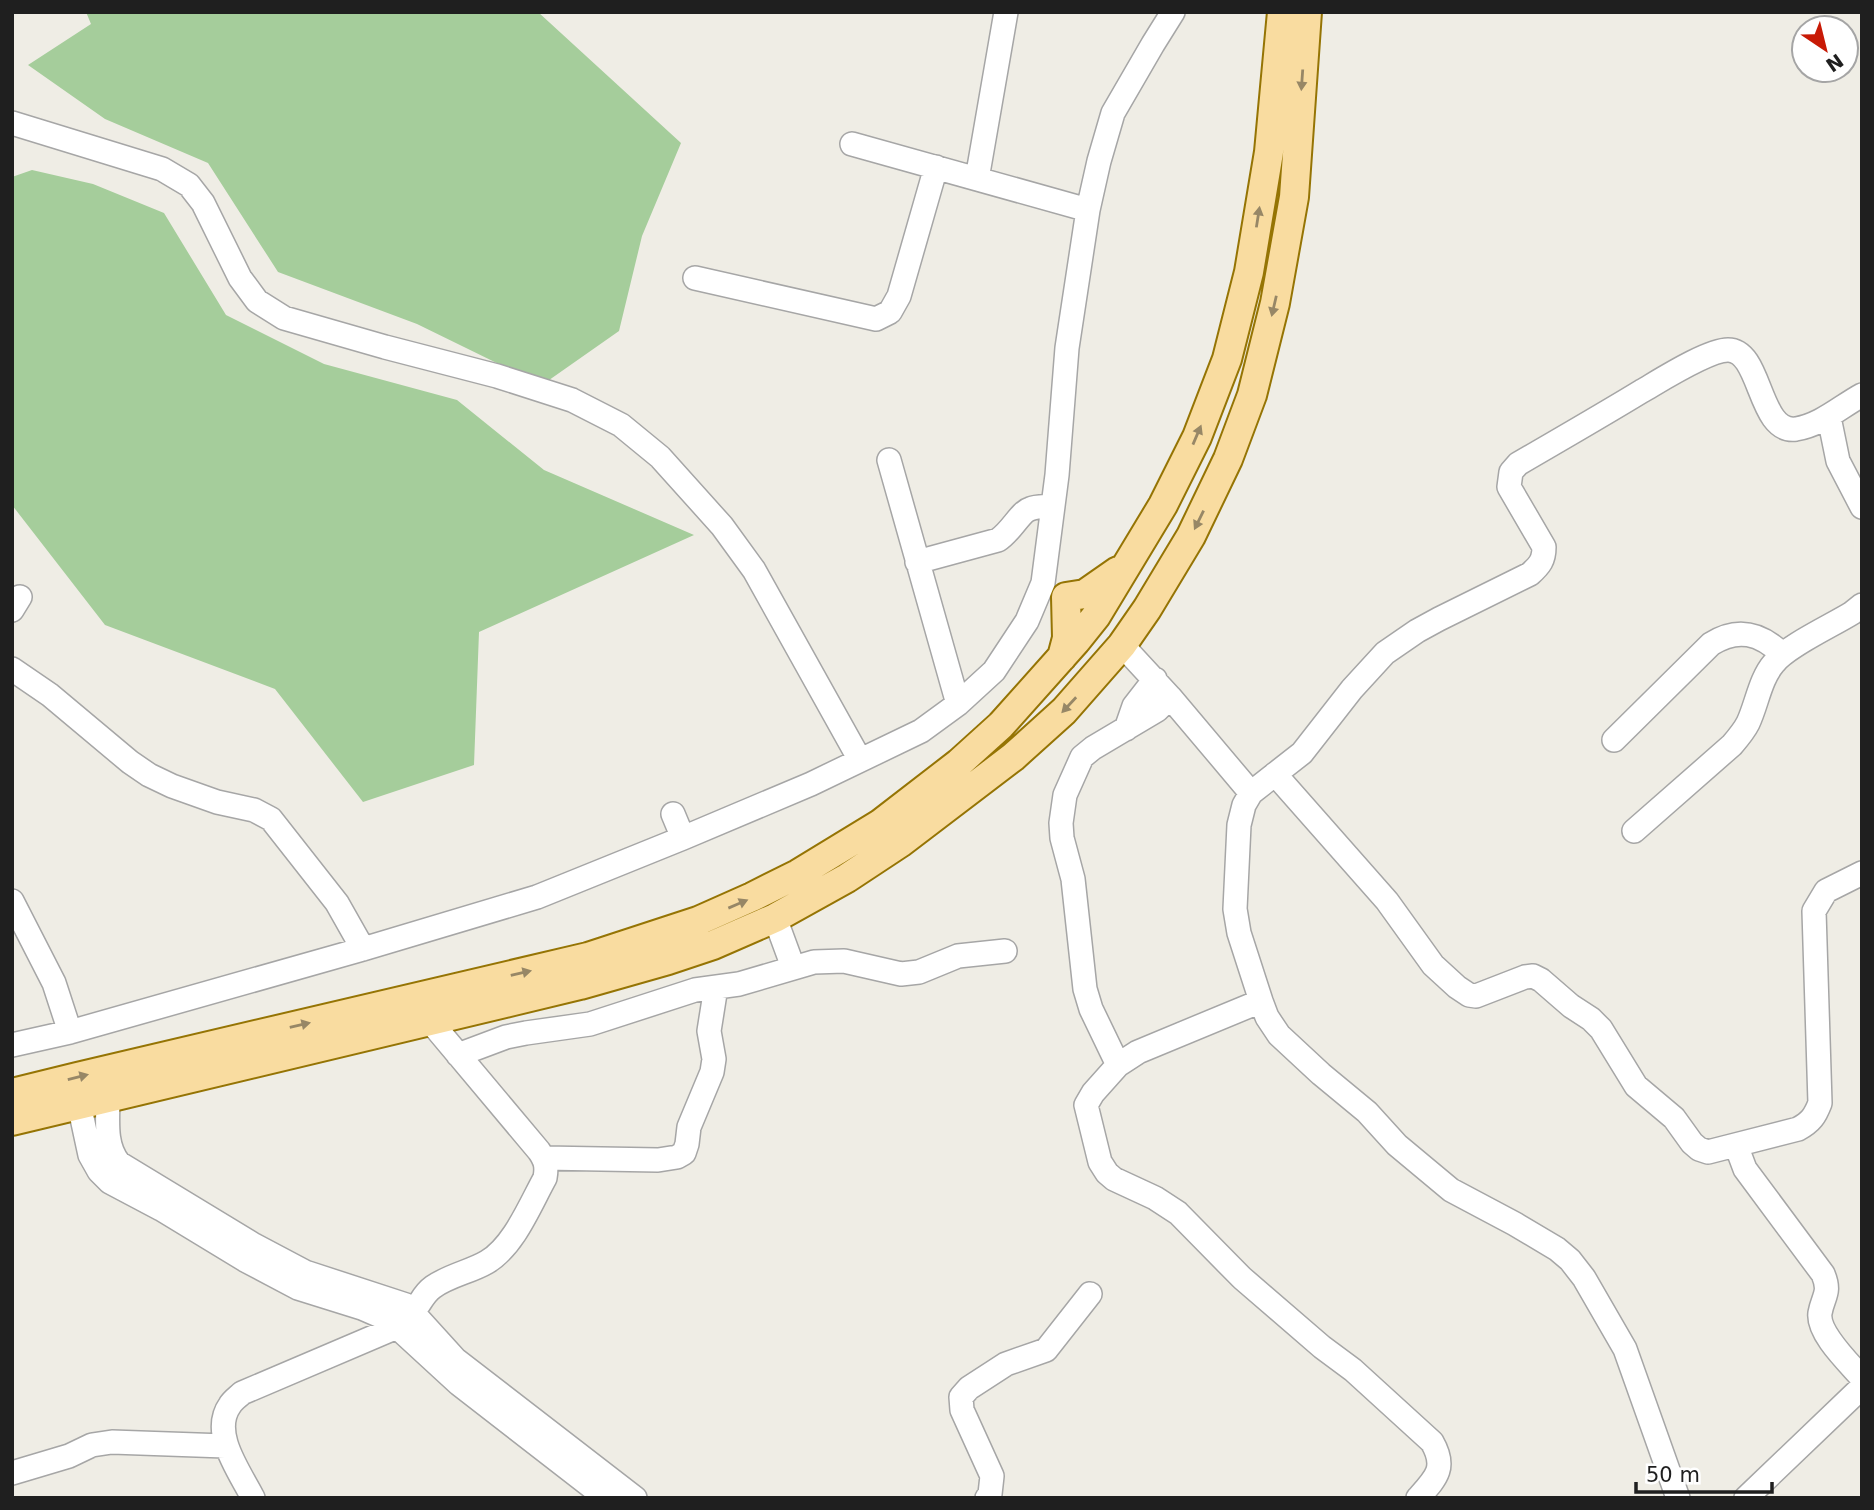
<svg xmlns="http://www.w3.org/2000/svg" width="1874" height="1510" font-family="'DejaVu Sans',sans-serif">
<rect width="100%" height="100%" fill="#efede5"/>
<!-- forest -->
<path fill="#a5cd9b" d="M 86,12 L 538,12 L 681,143 L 642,236 L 619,331 L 542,385 L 417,324 L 278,272 L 208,163 L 105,119 L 28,65 L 91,24 Z
M 32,170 L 93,184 L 164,213 L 226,315 L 324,364 L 457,400 L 544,470 L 694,535 L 479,632 L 474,765 L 363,802 L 275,689 L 105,625 L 12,505 L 12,177 Z"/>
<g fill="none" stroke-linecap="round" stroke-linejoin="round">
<defs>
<path id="minor" d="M 12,123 L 162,169 L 189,185 L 203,203 L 240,278 L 257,301 L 284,318 L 385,347 L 497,376 L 572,400 L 621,425 L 660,457 L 722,526 L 754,570 L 860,760
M 852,144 L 1088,210
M 977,179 L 1006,12
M 695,278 L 876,319 L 890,312 L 899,296 L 936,167
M 1829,417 L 1838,461 L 1862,507
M 889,460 L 958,704
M 917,562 L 998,540 C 1011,532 1020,512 1030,509 C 1037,506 1046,507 1053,506
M 12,610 L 20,597
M 1122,645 L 1170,697 L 1251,793
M 12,669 L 50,695 L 130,762 L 149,775 L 172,786 L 217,802 L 254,810 L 271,819 L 337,903 L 363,949
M 1170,697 L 1157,710 L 1093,748 L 1082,757 L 1065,795 L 1061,823 L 1062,838 L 1073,879 L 1085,989 L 1091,1009 L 1118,1065 L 1093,1093 L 1086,1105 L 1100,1162 L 1107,1173 L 1114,1179 L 1155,1198 L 1178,1213 L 1242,1278 L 1322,1347 L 1353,1370 L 1432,1442 C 1447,1468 1436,1478 1418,1498
M 1126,729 L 1134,706 L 1155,679
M 1614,740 L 1711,644 C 1738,627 1760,633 1782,654
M 1275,774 L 1387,901 L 1433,965 L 1457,987 L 1469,995 L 1476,996 L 1525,977 L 1533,976 L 1541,980 L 1571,1006 L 1591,1019 L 1601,1029 L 1636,1086 L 1674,1118 L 1692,1143 L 1699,1149 L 1708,1152 L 1798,1129 C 1811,1122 1815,1116 1820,1103 L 1814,911 L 1826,891 L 1862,873
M 673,814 L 683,838
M 1634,831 L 1732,745 C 1738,738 1744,731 1748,723 C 1757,704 1760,679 1774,663 C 1787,646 1833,625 1852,613 L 1862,605
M 12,901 L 54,983 L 70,1032
M 775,918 L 793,967
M 12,1045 L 70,1032 L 363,949 L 537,897 L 683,838 L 811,784 L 921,731 L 958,704 L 994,671 L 1027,621 L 1043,583 L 1057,475 L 1067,348 L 1088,210 L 1099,161 L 1113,113 L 1153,44 L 1173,12
M 458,1055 L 506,1037 L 526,1033 L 590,1024 L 695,990 L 739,984 L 814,962 L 844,961 L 901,974 L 919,972 L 958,956 L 1005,951
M 1118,1065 L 1138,1052 L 1261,1001
M 108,1097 C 108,1119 104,1145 119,1163 L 254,1245 L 305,1272 L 406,1305 L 455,1359 L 635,1498
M 79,1104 L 90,1155 L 99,1171 L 110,1182 L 161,1209 L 245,1260 L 298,1288 L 362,1308 L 385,1318 L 397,1327 L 459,1384 L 606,1498
M 1736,1145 L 1745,1169 L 1823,1274 C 1831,1293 1823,1296 1820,1313 C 1817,1333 1849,1363 1862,1378
M 544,1158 L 658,1160 L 677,1157 L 684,1153 L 687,1144 L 689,1127 L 712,1072 L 714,1059 L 709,1031 L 716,987
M 12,1473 L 69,1456 L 92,1445 L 112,1442 L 225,1446
M 253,1498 C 240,1472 210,1433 230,1405 C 233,1400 238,1397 242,1393 L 397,1327 C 403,1322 409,1317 413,1312 C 421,1303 423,1294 433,1287 C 450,1275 470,1272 487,1262 C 514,1246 530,1205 545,1178 C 547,1167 546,1161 539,1151 L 430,1021
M 987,1498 L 990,1494 L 992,1476 L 962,1410 L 961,1397 L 969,1388 L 1006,1364 L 1046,1350 L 1090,1294
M 1678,1498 L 1625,1349 L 1584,1278 L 1570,1260 L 1557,1249 L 1515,1224 L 1451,1190 L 1397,1145 L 1367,1112 L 1321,1074 L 1279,1035 L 1267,1017 L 1261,1001 L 1239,933 L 1235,909 L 1239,825 L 1244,805 L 1251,793 L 1302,753 L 1352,689 L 1385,653 L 1417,631 L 1439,619 L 1530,574 C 1540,565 1544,560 1544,547 L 1509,487 L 1511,472 L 1518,464 C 1559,440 1601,416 1642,391 C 1661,380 1708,350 1728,350 C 1762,350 1758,434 1796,429 C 1821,425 1840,407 1862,395
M 1746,1498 L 1862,1387"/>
<path id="major" d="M 1062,657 L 1067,638 L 1066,597 L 1085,594 L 1118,571
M 12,1093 L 77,1077 L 588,957 L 698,921 L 752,897 L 798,874 L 880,824 L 959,763 L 1001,725 L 1076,641 L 1096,616 L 1163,505 L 1197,437 L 1227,359 L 1249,272 L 1269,152 L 1282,12
M 12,1121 L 580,985 L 668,960 L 713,945 L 775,918 L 847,878 L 900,843 L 1013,757 L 1064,711 L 1122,645 L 1147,609 L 1191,536 L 1228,459 L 1252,395 L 1275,303 L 1294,197 L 1307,12"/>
</defs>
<!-- minor casing -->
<use href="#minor" stroke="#a6a6a6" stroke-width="26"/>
<!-- major casing -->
<use href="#major" stroke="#957404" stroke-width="32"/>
<!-- minor -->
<use href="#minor" stroke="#fff" stroke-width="23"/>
<!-- major -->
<use href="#major" stroke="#f9dca0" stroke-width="28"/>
</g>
<!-- one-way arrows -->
<defs><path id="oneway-solid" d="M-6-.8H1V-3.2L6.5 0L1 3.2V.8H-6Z" transform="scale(1.75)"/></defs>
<g fill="#978766">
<use href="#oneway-solid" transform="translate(1302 80) rotate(94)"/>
<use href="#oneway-solid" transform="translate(1258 217) rotate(-81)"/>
<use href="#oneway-solid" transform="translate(1274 306) rotate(103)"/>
<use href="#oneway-solid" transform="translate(1197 435) rotate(-67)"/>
<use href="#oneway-solid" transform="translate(1199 520) rotate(116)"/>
<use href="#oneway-solid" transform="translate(1069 705) rotate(133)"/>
<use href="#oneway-solid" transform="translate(738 904) rotate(-23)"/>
<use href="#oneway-solid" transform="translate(521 973) rotate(-13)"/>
<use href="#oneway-solid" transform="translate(300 1025) rotate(-13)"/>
<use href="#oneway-solid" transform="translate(78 1077) rotate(-14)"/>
</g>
<!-- border -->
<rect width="1874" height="1510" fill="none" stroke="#1f1f1f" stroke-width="28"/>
<!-- north arrow -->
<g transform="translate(1825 49) rotate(145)"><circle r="33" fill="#ffffff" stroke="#a5a5a5" stroke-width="2"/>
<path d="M0-5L12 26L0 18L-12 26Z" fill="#c81a06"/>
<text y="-10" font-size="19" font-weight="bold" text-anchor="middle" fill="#1f1f1f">N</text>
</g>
<!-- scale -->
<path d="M1636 1482v10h136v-10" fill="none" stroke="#1f1f1f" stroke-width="3.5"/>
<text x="1646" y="1482" font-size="21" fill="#1f1f1f" stroke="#ffffff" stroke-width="5" paint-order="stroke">50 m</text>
</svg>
